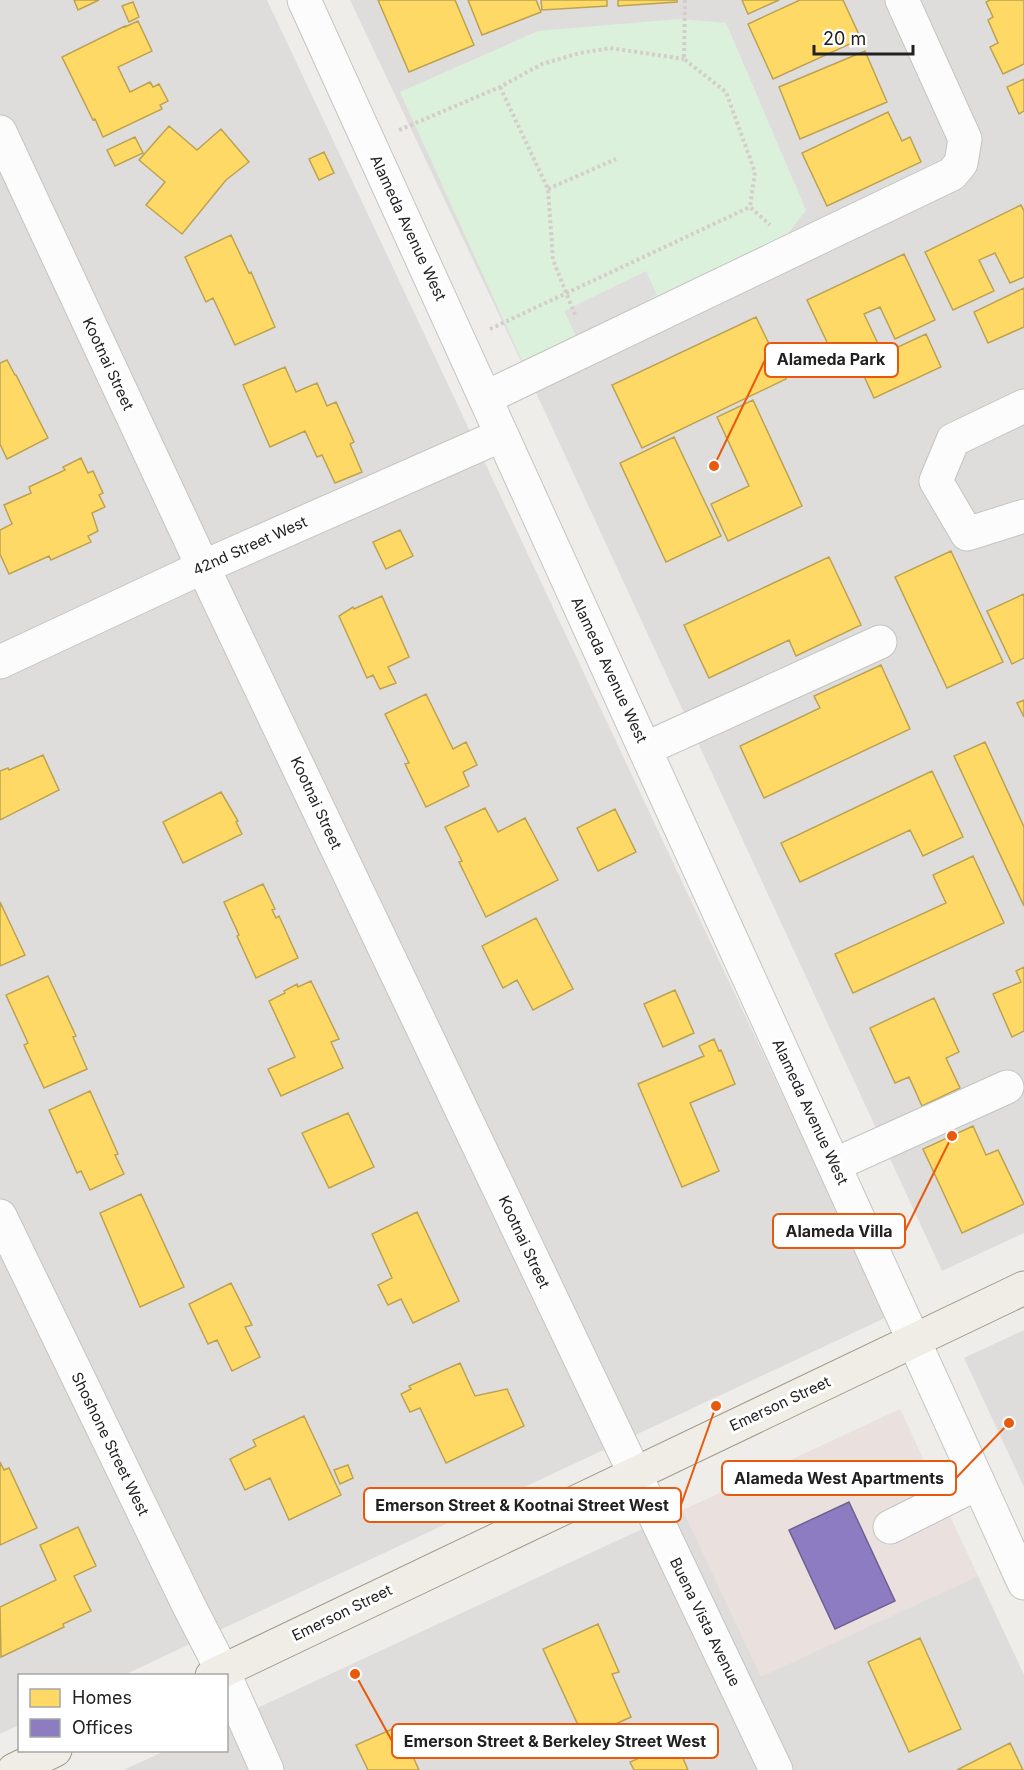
<svg xmlns="http://www.w3.org/2000/svg" width="1024" height="1770" font-family="Inter,sans-serif">
<rect width="100%" height="100%" fill="#eeedea"/>
<!-- residential -->
<path fill="#dedddb" d="M 0,0 L 267,0 L 887,1317 L 124,1675 L 20,1676 L 19,1725 L 0,1734 Z
M 350,0 L 1024,0 L 1024,1233 L 942,1271 L 545,412 Z
M 1024,1330 L 1024,1487 L 964,1358 Z
M 683,1510 L 761,1676 L 978,1576 L 1024,1675 L 1024,1770 L 123,1770 L 165,1751 L 226,1750 L 227,1722 Z"/>
<!-- commercial -->
<path fill="#eae0dd" d="M 900,1409 L 978,1576 L 761,1677 L 683,1510 Z"/>
<!-- park -->
<path fill="#dbf1dc" d="M 679,19 L 726,23 L 806,210 L 787,235 L 524,365 L 400,92 L 538,31 Z"/>
<!-- parking -->
<path fill="#dfdedd" d="M 646,271 L 657,295 L 577,338 L 564,311 Z"/>
<!-- homes -->
<path fill="#ffd966" stroke="#bca251" stroke-width="1.5" d="M 74,0 L 99,0 L 78,10 Z
M 378,0 L 455,0 L 474,45 L 409,72 Z
M 468,0 L 536,0 L 541,12 L 482,35 Z
M 541,0 L 607,0 L 607,6 L 542,10 Z
M 618,0 L 677,0 L 677,2 L 618,6 Z
M 742,0 L 779,0 L 748,14 Z
M 800,0 L 843,0 L 861,39 L 773,79 L 748,24 Z
M 990,0 L 1024,0 L 1024,64 L 1003,74 L 990,47 L 998,43 L 988,20 L 993,17 L 986,2 Z
M 133,2 L 139,17 L 129,22 L 122,6 Z
M 138,21 L 152,51 L 118,67 L 130,92 L 150,82 L 153,87 L 159,84 L 168,101 L 160,105 L 162,109 L 103,137 L 95,119 L 93,120 L 62,57 L 125,26 L 125,27 Z
M 865,51 L 887,102 L 800,139 L 779,87 Z
M 1024,79 L 1024,111 L 1019,114 L 1007,87 Z
M 888,112 L 902,141 L 910,137 L 921,162 L 827,206 L 802,153 Z
M 169,126 L 197,150 L 221,129 L 249,162 L 226,180 L 182,234 L 146,205 L 165,182 L 139,160 Z
M 135,137 L 143,153 L 115,166 L 107,150 Z
M 324,152 L 334,173 L 319,180 L 309,159 Z
M 1021,205 L 1024,211 L 1024,277 L 1010,283 L 995,253 L 979,260 L 994,291 L 953,310 L 925,252 Z
M 231,235 L 249,273 L 251,272 L 275,327 L 235,345 L 213,298 L 206,302 L 185,257 Z
M 904,254 L 935,320 L 895,339 L 880,307 L 864,314 L 879,346 L 838,365 L 807,300 Z
M 1024,288 L 1024,327 L 988,343 L 974,312 Z
M 756,317 L 786,379 L 642,448 L 612,385 Z
M 926,334 L 941,367 L 874,398 L 859,365 Z
M 7,360 L 15,375 L 16,375 L 48,438 L 7,459 L 0,444 L 0,363 Z
M 285,367 L 296,392 L 317,383 L 327,406 L 336,402 L 354,442 L 350,444 L 362,472 L 335,483 L 322,455 L 317,457 L 305,431 L 270,447 L 243,385 Z
M 753,400 L 802,506 L 728,541 L 711,504 L 749,486 L 717,417 Z
M 674,437 L 721,536 L 666,562 L 620,463 Z
M 81,458 L 88,473 L 93,471 L 103,493 L 99,495 L 105,507 L 92,513 L 98,531 L 88,536 L 91,542 L 51,560 L 49,556 L 9,574 L 0,554 L 0,530 L 12,524 L 4,505 L 31,493 L 29,487 L 65,470 L 63,467 Z
M 400,530 L 413,556 L 386,569 L 373,542 Z
M 951,551 L 1003,662 L 947,688 L 895,577 Z
M 829,557 L 861,625 L 796,656 L 789,640 L 709,678 L 684,625 Z
M 1024,594 L 1024,658 L 1012,664 L 987,611 Z
M 382,596 L 409,657 L 388,667 L 396,683 L 380,689 L 373,675 L 367,678 L 339,616 L 353,607 L 354,609 Z
M 881,665 L 910,729 L 764,798 L 740,746 L 820,708 L 814,696 Z
M 426,694 L 453,749 L 466,742 L 477,765 L 463,772 L 469,786 L 426,807 L 405,764 L 409,763 L 385,714 Z
M 1024,700 L 1024,717 L 1017,703 Z
M 985,742 L 1024,827 L 1024,906 L 954,756 Z
M 43,755 L 59,790 L 0,820 L 0,771 L 8,768 L 9,770 Z
M 932,771 L 963,837 L 923,856 L 910,830 L 800,882 L 781,843 Z
M 221,792 L 238,821 L 236,822 L 242,834 L 183,863 L 163,822 Z
M 485,808 L 498,832 L 525,818 L 558,880 L 486,917 L 459,862 L 462,861 L 445,827 Z
M 615,809 L 636,852 L 598,871 L 577,828 Z
M 973,856 L 1004,923 L 853,993 L 835,954 L 946,903 L 933,875 Z
M 263,884 L 275,909 L 272,910 L 276,918 L 279,916 L 298,958 L 256,978 L 237,936 L 239,935 L 224,902 Z
M 0,902 L 25,955 L 0,966 Z
M 536,918 L 573,989 L 533,1010 L 517,980 L 503,988 L 482,946 Z
M 1024,967 L 1024,1031 L 1012,1037 L 993,994 L 1021,982 L 1016,971 Z
M 48,976 L 76,1036 L 73,1037 L 87,1069 L 44,1088 L 24,1045 L 28,1043 L 6,995 Z
M 311,981 L 339,1039 L 331,1042 L 343,1068 L 281,1096 L 268,1069 L 295,1057 L 269,1001 L 285,993 L 284,991 L 297,984 L 298,987 Z
M 675,990 L 694,1033 L 663,1047 L 644,1004 Z
M 934,998 L 959,1052 L 946,1058 L 960,1088 L 922,1106 L 909,1077 L 895,1083 L 870,1028 Z
M 714,1039 L 719,1051 L 721,1050 L 735,1084 L 690,1103 L 719,1171 L 682,1187 L 638,1084 L 704,1056 L 699,1046 Z
M 90,1091 L 118,1154 L 115,1155 L 124,1174 L 90,1190 L 81,1171 L 77,1173 L 49,1110 Z
M 348,1113 L 374,1167 L 329,1188 L 302,1133 Z
M 973,1126 L 986,1155 L 998,1150 L 1024,1204 L 962,1233 L 923,1149 Z
M 141,1194 L 184,1287 L 140,1307 L 100,1213 Z
M 417,1212 L 459,1301 L 413,1323 L 401,1299 L 388,1305 L 378,1285 L 392,1278 L 372,1234 Z
M 231,1283 L 252,1325 L 245,1327 L 260,1357 L 232,1371 L 217,1340 L 208,1344 L 189,1304 Z
M 460,1363 L 475,1396 L 507,1389 L 524,1426 L 446,1463 L 420,1408 L 410,1412 L 401,1394 L 411,1389 L 409,1386 Z
M 304,1416 L 341,1495 L 289,1520 L 270,1478 L 245,1490 L 230,1459 L 256,1446 L 253,1440 Z
M 0,1462 L 4,1470 L 9,1468 L 37,1528 L 0,1545 Z
M 348,1465 L 353,1478 L 340,1484 L 334,1470 Z
M 78,1527 L 96,1566 L 74,1576 L 91,1611 L 63,1624 L 64,1627 L 1,1657 L 0,1607 L 56,1580 L 40,1545 Z
M 598,1624 L 619,1672 L 612,1674 L 631,1717 L 584,1738 L 543,1649 Z
M 920,1638 L 961,1729 L 909,1752 L 868,1662 Z
M 399,1726 L 419,1770 L 368,1770 L 356,1745 Z
M 676,1742 L 688,1770 L 634,1770 L 630,1762 Z
M 1010,1743 L 1023,1770 L 957,1770 Z"/>
<!-- offices -->
<path fill="#8e7cc3" stroke="#6d6192" stroke-width="1.5" d="M 849,1502 L 895,1601 L 835,1629 L 789,1530 Z"/>
<g fill="none" stroke-linecap="round" stroke-linejoin="round">
<defs>
<path id="minor" d="M 304,0 L 1024,1583
M 0,132 L 203,567 L 776,1770
M 485,398 L 952,174 L 961,163 L 965,139 L 902,0
M 1024,406 L 953,440 L 936,481 L 967,534 L 1024,516
M 0,662 L 203,567 L 502,435
M 645,749 L 880,642
M 834,1165 L 1007,1087
M 0,1216 L 189,1606 L 225,1676
M 890,1527 L 978,1483
M 226,1678 L 267,1770"/>
<path id="major" d="M 212,1676 L 1024,1288
M 14,1770 L 55,1750"/>
</defs>
<!-- minor casing -->
<use href="#minor" stroke="#c4c4c2" stroke-width="35"/>
<!-- major casing -->
<use href="#major" stroke="#a29b89" stroke-width="35"/>
<!-- path -->
<path stroke="#d6ccca" stroke-width="4" stroke-dasharray="3 3" stroke-linecap="butt" d="M 685,0 L 684,59 L 726,92 L 755,172 L 750,207 L 770,225
M 500,87 L 548,189 L 553,260 L 576,317
M 399,130 L 500,87 L 542,64 L 580,53 L 610,48 L 684,59
M 548,189 L 616,159
M 490,329 L 750,207"/>
<!-- minor -->
<use href="#minor" stroke="#fcfcfc" stroke-width="33"/>
<!-- major -->
<use href="#major" stroke="#f0ede7" stroke-width="33"/>
</g>
<g text-anchor="middle" stroke-width="6" stroke-linejoin="round" paint-order="stroke">
<!-- street labels -->
<g font-size="15" fill="#212121" stroke="#fff">
<text transform="translate(408 228) rotate(65)" y="5">Alameda Avenue West</text>
<text transform="translate(108 364) rotate(65)" y="5">Kootnai Street</text>
<text transform="translate(250 546) rotate(-24)" y="5">42nd Street West</text>
<text transform="translate(609 670) rotate(65)" y="5">Alameda Avenue West</text>
<text transform="translate(316 803) rotate(65)" y="5">Kootnai Street</text>
<text transform="translate(810 1112) rotate(65)" y="5">Alameda Avenue West</text>
<text transform="translate(524 1242) rotate(65)" y="5">Kootnai Street</text>
<text transform="translate(780 1404) rotate(-25)" y="5">Emerson Street</text>
<text transform="translate(110 1444) rotate(64)" y="5">Shoshone Street West</text>
<text transform="translate(342 1613) rotate(-26)" y="5">Emerson Street</text>
<text transform="translate(705 1622) rotate(64)" y="5">Buena Vista Avenue</text>
</g>
</g>
<!-- callouts -->
<path fill="none" stroke="#e8590c" stroke-width="2" d="M714 466L765 360M952 1136L905 1231M1009 1423L956 1478M716 1406L681 1505M355 1674L392 1741"/>
<g fill="#e8590c" stroke="#fff" stroke-width="2">
<circle cx="714" cy="466" r="6"/>
<circle cx="952" cy="1136" r="6"/>
<circle cx="1009" cy="1423" r="6"/>
<circle cx="716" cy="1406" r="6"/>
<circle cx="355" cy="1674" r="6"/>
</g>
<g fill="#fff" stroke="#e8590c" stroke-width="2">
<rect x="765" y="343" width="133" height="34" rx="6"/>
<rect x="773" y="1214" width="132" height="34" rx="6"/>
<rect x="722" y="1461" width="234" height="34" rx="6"/>
<rect x="364" y="1488" width="317" height="34" rx="6"/>
<rect x="392" y="1724" width="326" height="34" rx="6"/>
</g>
<g font-size="16" text-anchor="middle" font-weight="bold" fill="#212121">
<text x="831" y="365">Alameda Park</text>
<text x="839" y="1237">Alameda Villa</text>
<text x="839" y="1484">Alameda West Apartments</text>
<text x="522" y="1511">Emerson Street &amp; Kootnai Street West</text>
<text x="555" y="1747">Emerson Street &amp; Berkeley Street West</text>
</g>
<!-- legend -->
<rect x="18" y="1674" width="210" height="78" fill="#ffffff" stroke="#a6a6a6" stroke-width="1.5"/>
<rect x="30" y="1689" width="30" height="18" fill="#ffd966" stroke="#a6a6a6" stroke-width="1.5"/>
<text x="72" y="1704" font-size="18" fill="#212121">Homes</text>
<rect x="30" y="1719" width="30" height="18" fill="#8e7cc3" stroke="#a6a6a6" stroke-width="1.5"/>
<text x="72" y="1734" font-size="18" fill="#212121">Offices</text>
<!-- scale -->
<path d="M814 45v9h99v-9" fill="none" stroke="#212121" stroke-width="3"/>
<text x="823" y="45" font-size="18" fill="#212121" stroke="#ffffff" stroke-width="4.5" paint-order="stroke">20 m</text>
</svg>
